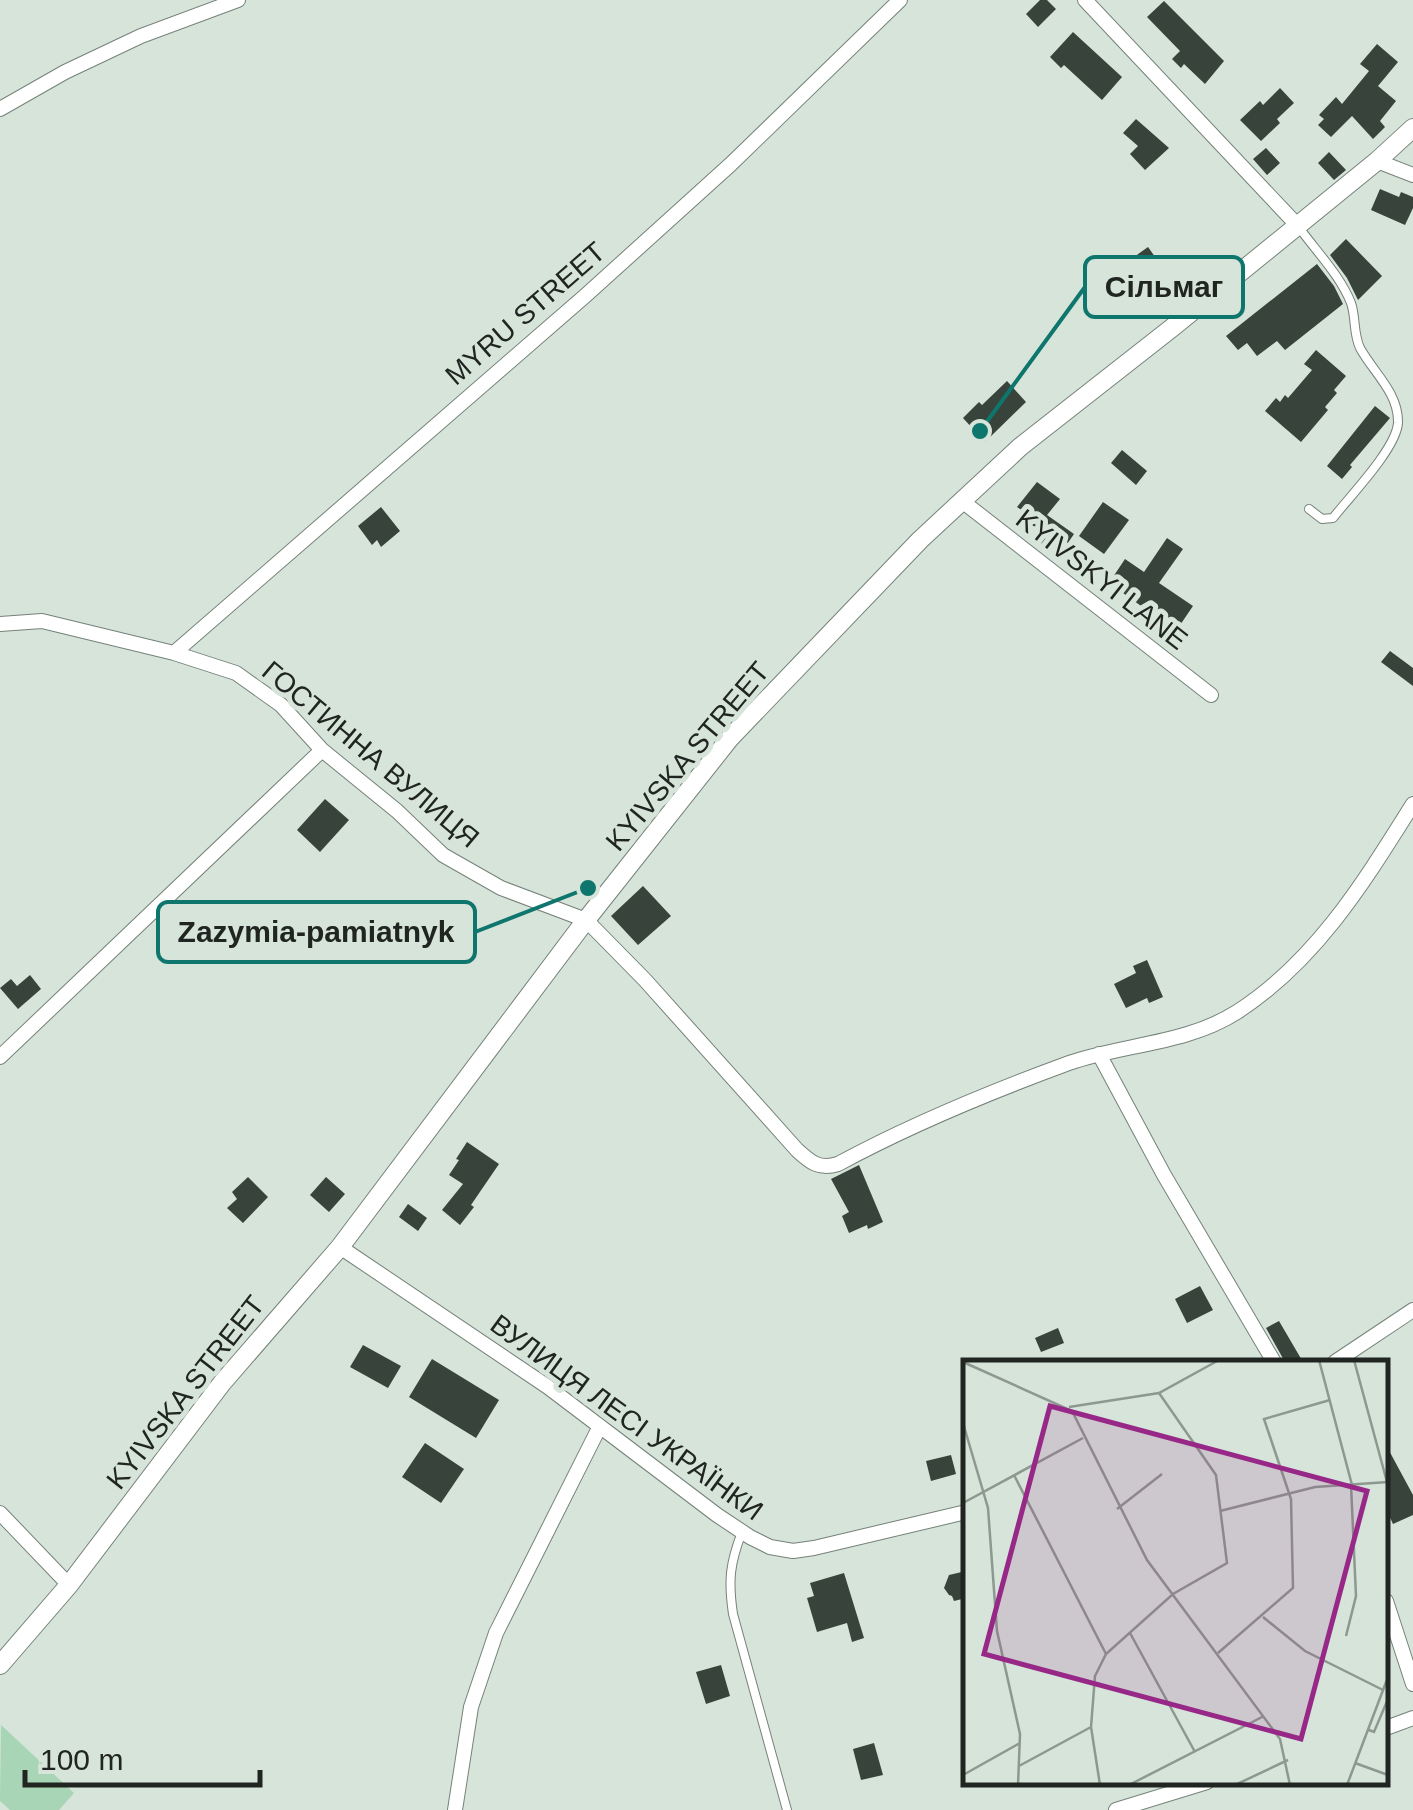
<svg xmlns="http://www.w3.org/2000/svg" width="1413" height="1810" font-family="Helvetica,sans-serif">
<rect width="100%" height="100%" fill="#d6e4da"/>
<!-- green -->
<path fill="#a8d5b5" d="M 1,1725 L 74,1793 L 59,1810 L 10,1810 L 0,1801 Z"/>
<!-- building -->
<path fill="#38433b" d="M 1040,0 L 1047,0 L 1056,9 L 1038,27 L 1026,14 Z
M 1164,1 L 1224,61 L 1205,84 L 1184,64 L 1181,68 L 1172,59 L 1180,51 L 1147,17 Z
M 1073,32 L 1122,77 L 1102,100 L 1064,65 L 1061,68 L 1050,57 Z
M 1377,44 L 1398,62 L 1378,86 L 1396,101 L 1380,121 L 1385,127 L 1373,139 L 1352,116 L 1331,137 L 1318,125 L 1324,119 L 1319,115 L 1336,97 L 1342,104 L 1369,71 L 1360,64 Z
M 1280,88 L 1294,103 L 1277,119 L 1280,123 L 1261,141 L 1240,120 L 1260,101 L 1263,105 Z
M 1136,119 L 1169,148 L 1145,170 L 1130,154 L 1138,146 L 1123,133 Z
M 1266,148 L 1280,163 L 1267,175 L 1253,159 Z
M 1329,152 L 1346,170 L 1334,180 L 1318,163 Z
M 1380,189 L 1399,197 L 1401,192 L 1413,197 L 1413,208 L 1405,225 L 1371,210 Z
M 1346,239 L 1382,276 L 1358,300 L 1347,278 L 1330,255 Z
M 1148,247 L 1173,282 L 1160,291 L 1151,277 L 1107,308 L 1098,296 L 1112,287 L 1106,277 Z
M 1317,264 L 1334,286 L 1343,304 L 1285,350 L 1277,341 L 1257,356 L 1247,343 L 1238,350 L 1226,336 Z
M 1316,350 L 1346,376 L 1334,390 L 1337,393 L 1325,407 L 1328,410 L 1301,442 L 1265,411 L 1276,398 L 1280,402 L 1285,395 L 1288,398 L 1312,370 L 1304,364 Z
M 1007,381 L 1026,402 L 985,442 L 963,418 L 979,402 L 982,405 Z
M 1375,406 L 1390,418 L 1350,465 L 1352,467 L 1342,479 L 1327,466 Z
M 1122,450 L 1147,471 L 1136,485 L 1111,463 Z
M 1037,482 L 1060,499 L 1047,515 L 1074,534 L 1059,556 L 1041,543 L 1051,529 L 1027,525 L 1023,519 L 1023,511 L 1017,507 Z
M 1103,502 L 1129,520 L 1104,554 L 1079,536 Z
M 381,507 L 400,531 L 381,547 L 377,540 L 372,545 L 358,526 Z
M 1167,538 L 1183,549 L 1159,583 L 1193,606 L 1176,631 L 1109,583 L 1125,559 L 1144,572 Z
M 1390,651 L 1413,668 L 1413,686 L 1381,662 Z
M 325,799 L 349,820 L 320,852 L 297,830 Z
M 643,886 L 671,916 L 638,945 L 611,916 Z
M 1147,960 L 1163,997 L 1149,1003 L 1147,998 L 1126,1008 L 1114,984 L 1136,973 L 1133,966 Z
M 30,975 L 41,989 L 18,1009 L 0,988 L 11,979 L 17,986 Z
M 467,1142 L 499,1164 L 471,1205 L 474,1207 L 460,1225 L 442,1210 L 463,1184 L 449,1175 L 459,1160 L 456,1159 Z
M 859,1165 L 883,1222 L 868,1229 L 867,1225 L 849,1233 L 842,1216 L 849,1212 L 831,1179 Z
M 248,1177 L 268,1197 L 243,1223 L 227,1208 L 237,1199 L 232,1192 Z
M 326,1177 L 345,1194 L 329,1212 L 310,1195 Z
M 408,1204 L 427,1218 L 418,1231 L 399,1217 Z
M 1200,1286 L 1213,1310 L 1187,1323 L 1175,1299 Z
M 1279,1321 L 1303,1362 L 1285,1362 L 1266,1328 Z
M 1058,1328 L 1064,1343 L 1041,1352 L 1035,1338 Z
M 363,1345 L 401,1366 L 388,1388 L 350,1367 Z
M 432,1359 L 499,1400 L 476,1438 L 409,1397 Z
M 425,1443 L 464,1469 L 441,1503 L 402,1477 Z
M 1386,1445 L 1413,1495 L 1413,1515 L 1393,1524 L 1386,1509 Z
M 951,1455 L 956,1474 L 931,1481 L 926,1461 Z
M 966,1571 L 966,1598 L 954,1601 L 952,1596 L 949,1595 L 944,1588 L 949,1575 Z
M 844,1573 L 864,1638 L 852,1642 L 847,1623 L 817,1632 L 807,1598 L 814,1596 L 810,1583 Z
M 721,1665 L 730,1696 L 706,1704 L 696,1672 Z
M 874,1743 L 883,1775 L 861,1780 L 853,1749 Z"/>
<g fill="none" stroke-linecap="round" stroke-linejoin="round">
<defs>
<path id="service" d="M 1298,226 C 1315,250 1340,275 1351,303 C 1356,317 1353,333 1360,348 C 1373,372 1399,393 1398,423 C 1396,449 1350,496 1333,518 L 1322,519 L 1309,509
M 742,1532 C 730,1563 728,1580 733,1614 L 787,1810"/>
<path id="minor" d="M 1085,0 L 1298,226
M 0,109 L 65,72 L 141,36 L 238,0
M 1377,161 L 1413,175
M 962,501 L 1211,695
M 0,624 L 42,621 L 174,653 L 236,673 L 281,705 L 322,750 L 397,811 L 443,855 L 501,888 L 586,920 L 645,980 L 797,1150 C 810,1162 819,1170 838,1164 C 912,1124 990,1092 1069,1063 C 1124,1044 1187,1044 1237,1012 C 1316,961 1364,882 1413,804
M 174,653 L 585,296 L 731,164 L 900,0
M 1099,1054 L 1164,1175 L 1274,1362
M 0,1057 L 322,750
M 340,1247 L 548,1387 L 717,1515 L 750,1537 L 770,1547 L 793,1551 L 814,1548 L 966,1512
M 1335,1362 L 1413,1310
M 0,1513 L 69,1585
M 1386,1601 L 1413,1684
M 1386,1728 L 1413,1718
M 455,1810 L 471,1707 L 496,1633 L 599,1428
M 1116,1810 L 1207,1782"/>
<path id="tertiary" d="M 0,1665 L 69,1585 L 222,1383 L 340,1247 L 586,920 L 730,738 L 920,540 L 1020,447 L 1173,327 L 1377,161 L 1413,128"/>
</defs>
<!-- service casing -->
<use href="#service" stroke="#758279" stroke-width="10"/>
<!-- minor casing -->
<use href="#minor" stroke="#758279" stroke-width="16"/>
<!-- tertiary casing -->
<use href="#tertiary" stroke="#758279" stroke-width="20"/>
<!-- service -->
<use href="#service" stroke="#fff" stroke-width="8"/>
<!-- minor -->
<use href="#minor" stroke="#fff" stroke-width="14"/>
<!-- tertiary -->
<use href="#tertiary" stroke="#fff" stroke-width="18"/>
</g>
<g text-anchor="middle" stroke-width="10" stroke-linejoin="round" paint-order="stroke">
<!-- street labels -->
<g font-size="28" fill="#202521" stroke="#d6e4da">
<text transform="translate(525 313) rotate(-41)" y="10">MYRU STREET</text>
<text transform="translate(1102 579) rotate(38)" y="10">KYIVSKYI LANE</text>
<text transform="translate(371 754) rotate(40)" y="10">ГОСТИННА ВУЛИЦЯ</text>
<text transform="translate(687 756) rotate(-50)" y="10">KYIVSKA STREET</text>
<text transform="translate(185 1392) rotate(-52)" y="10">KYIVSKA STREET</text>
<text transform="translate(627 1417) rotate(36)" y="10">ВУЛИЦЯ ЛЕСІ УКРАЇНКИ</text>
</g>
</g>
<!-- overview -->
<g transform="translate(963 1360)">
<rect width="425" height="425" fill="#d6e4da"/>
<path fill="none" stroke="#8d9890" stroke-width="2.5" d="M 356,0 L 389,125M 391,0 L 424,122M 0,2 L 109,51 L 184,200 L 317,379 L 327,425M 106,47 L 196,33 L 256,0M 0,63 L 25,148 L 34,271 L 57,374 L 55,425M 51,115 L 143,294M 0,143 L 120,78M 154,149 L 199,114M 257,151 L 352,127 L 425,122M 300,257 L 342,291 L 420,330M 167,273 L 232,392M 383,276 L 393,236 L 388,125M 255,293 L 330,228 L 328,139 L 301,59 L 367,40M 406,370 L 411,372 L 425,339M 392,403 L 425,415M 56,406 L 128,367M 0,415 L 57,383M 137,425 L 128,367 L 132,316 L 143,294 L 210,234 L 264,203 L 253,115 L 196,33M 166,425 L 301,356M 272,425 L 325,400M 384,425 L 425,317"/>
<path fill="#972887" fill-opacity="0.15" stroke="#972887" stroke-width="5" d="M 87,46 L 404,131 L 338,379 L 21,294 Z"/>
<rect width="425" height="425" fill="none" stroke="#202521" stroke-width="5"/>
</g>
<!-- callouts -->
<path fill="none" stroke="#0f766e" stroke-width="4" d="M980 431L1085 287M588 888L475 932"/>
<g fill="#0f766e" stroke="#d6e4da" stroke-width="4">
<circle cx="980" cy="431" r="10"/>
<circle cx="588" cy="888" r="10"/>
</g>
<g fill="#d6e4da" stroke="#0f766e" stroke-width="4">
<rect x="1085" y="257" width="158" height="60" rx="10"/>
<rect x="158" y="902" width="317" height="60" rx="10"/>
</g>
<g font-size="30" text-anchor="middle" font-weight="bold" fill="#202521">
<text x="1164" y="297">Сільмаг</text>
<text x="316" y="942">Zazymia-pamiatnyk</text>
</g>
<!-- scale -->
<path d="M25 1770v15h235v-15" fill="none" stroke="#202521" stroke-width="5"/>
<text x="40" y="1770" font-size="30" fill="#202521" stroke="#d6e4da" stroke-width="8" paint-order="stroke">100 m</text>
</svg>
